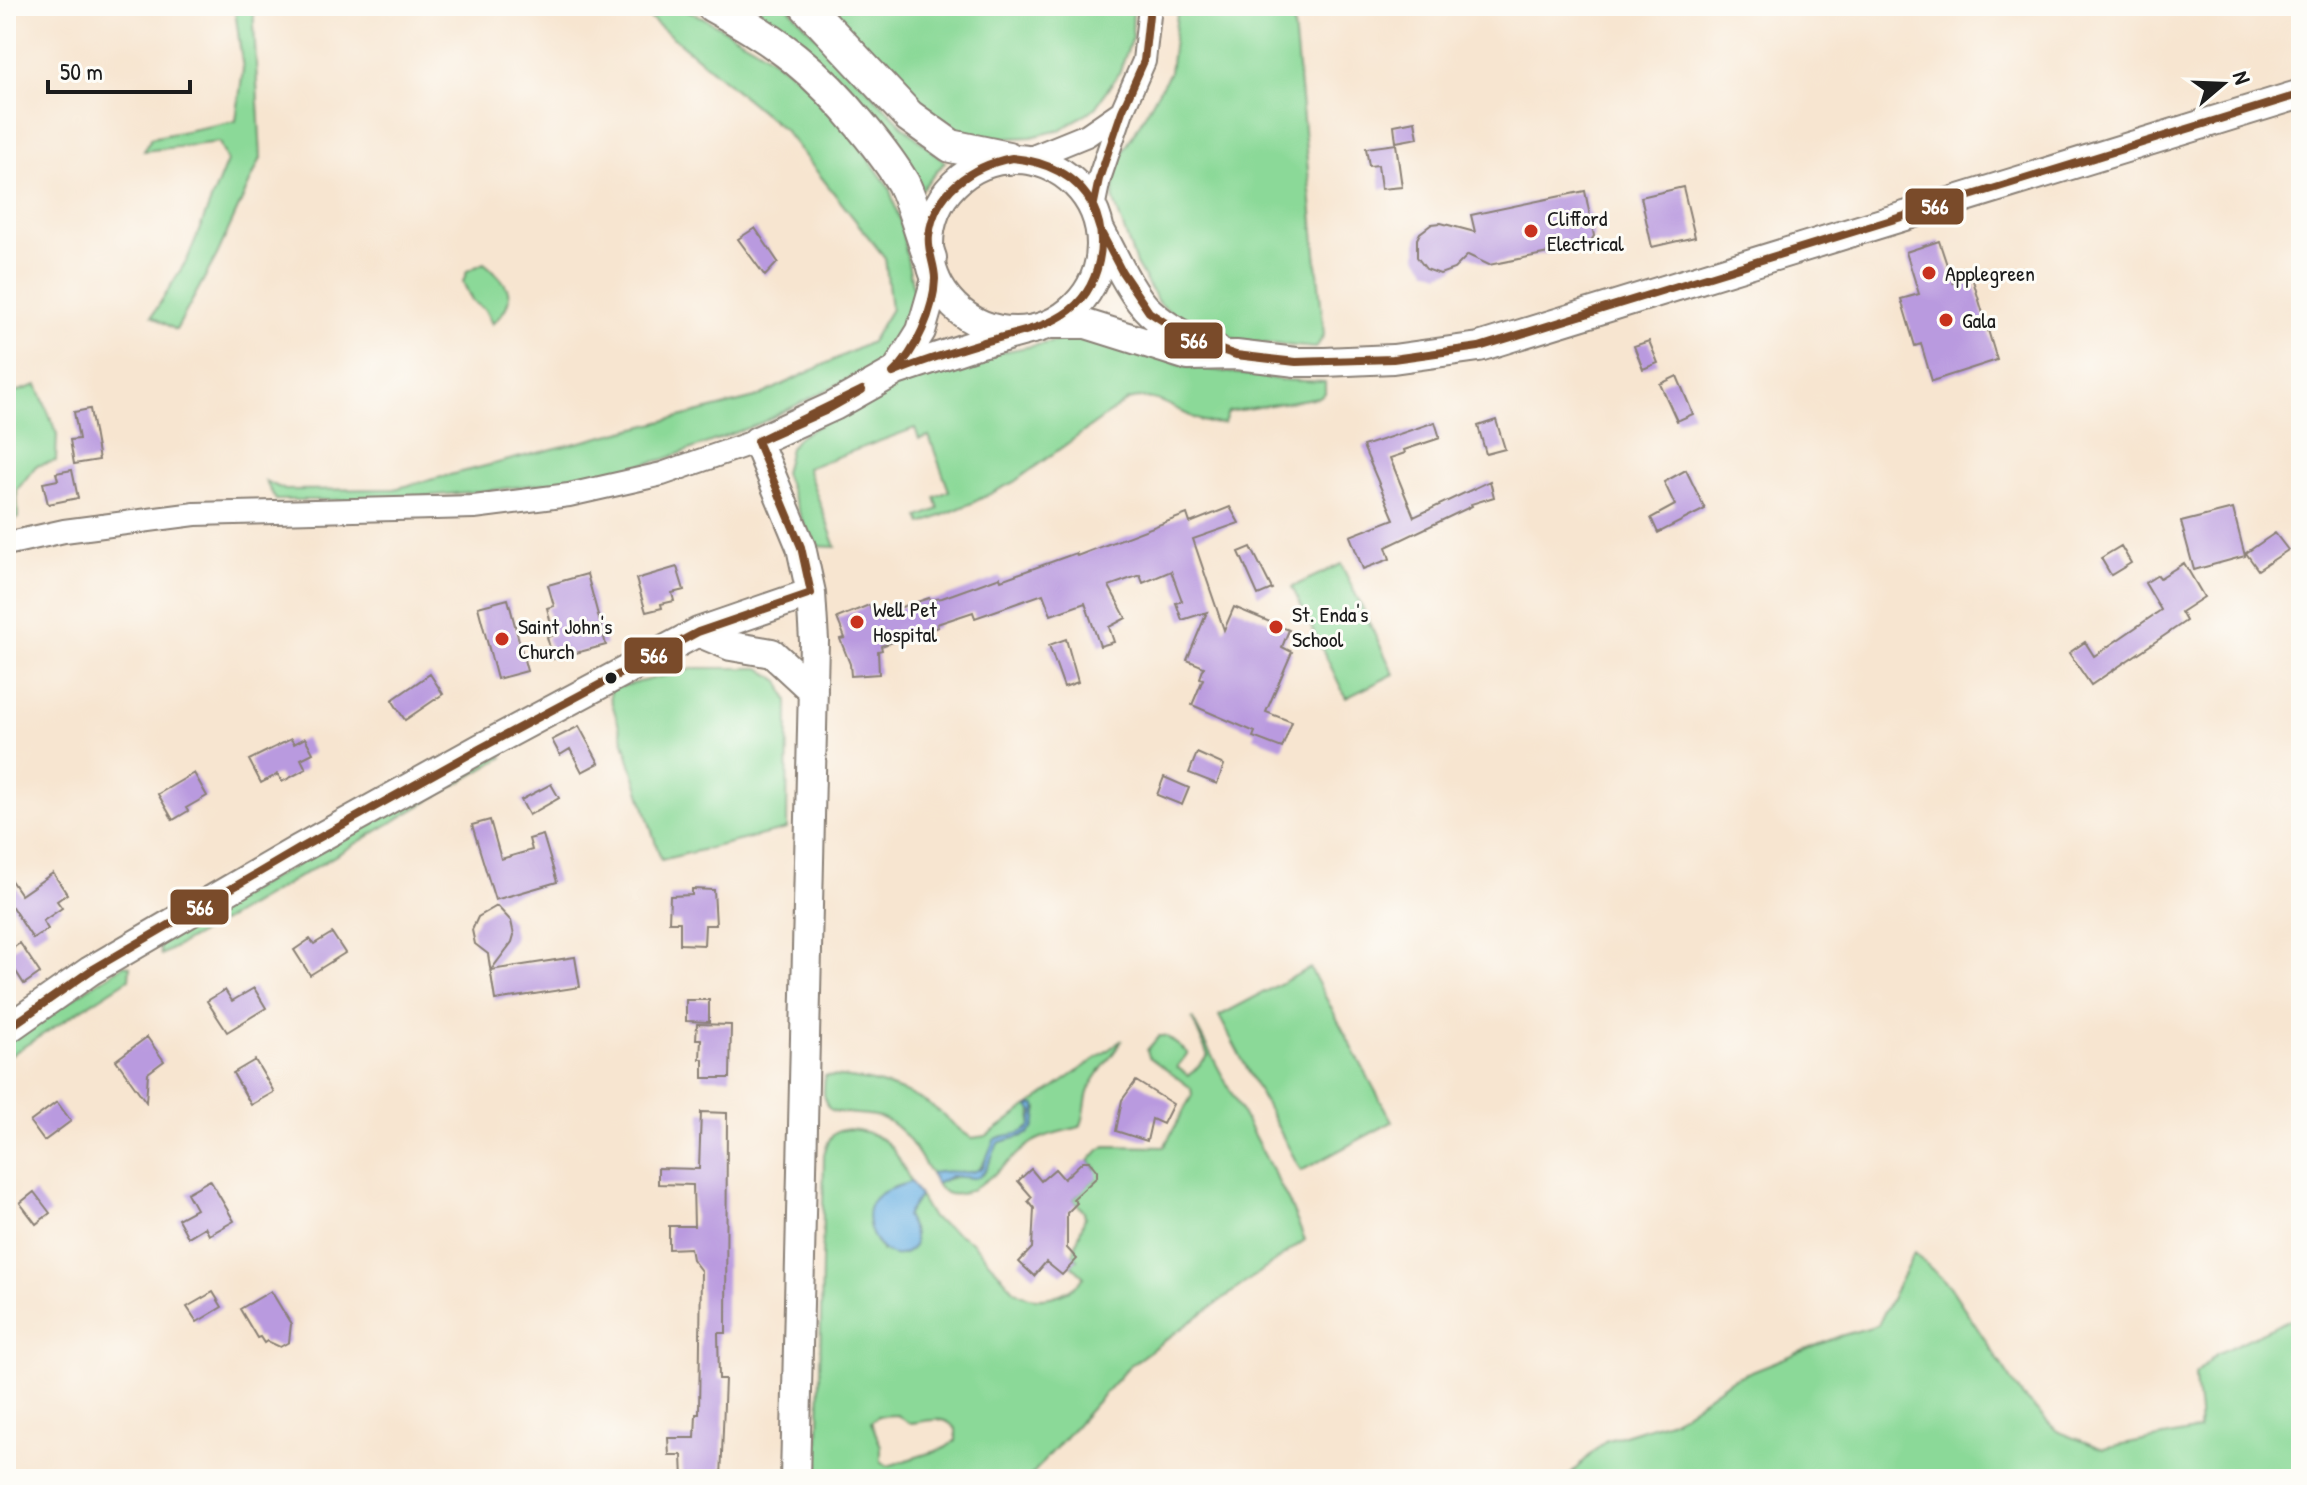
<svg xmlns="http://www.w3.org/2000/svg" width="2307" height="1485" font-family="'Patrick Hand',sans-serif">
<rect width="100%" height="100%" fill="#fdfcf7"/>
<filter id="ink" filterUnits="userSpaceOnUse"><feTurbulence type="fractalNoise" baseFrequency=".0125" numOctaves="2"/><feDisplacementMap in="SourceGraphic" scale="16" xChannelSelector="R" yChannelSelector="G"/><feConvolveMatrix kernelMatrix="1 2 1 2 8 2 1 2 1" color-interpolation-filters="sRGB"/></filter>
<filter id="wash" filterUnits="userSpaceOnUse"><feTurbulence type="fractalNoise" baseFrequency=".006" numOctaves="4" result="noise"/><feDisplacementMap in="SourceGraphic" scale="32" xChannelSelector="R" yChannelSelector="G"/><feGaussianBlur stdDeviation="1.8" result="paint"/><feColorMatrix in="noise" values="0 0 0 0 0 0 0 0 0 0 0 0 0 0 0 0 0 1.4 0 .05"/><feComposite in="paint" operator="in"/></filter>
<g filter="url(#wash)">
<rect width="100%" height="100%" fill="#f7e5d0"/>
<!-- green -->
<path fill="#8bd998" stroke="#547a5a" stroke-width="2" fill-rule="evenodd" d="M 232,6 L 253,6 L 261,158 L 217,255 L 176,330 L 152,316 L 188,258 L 227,161 L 219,142 L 144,151 L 151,138 L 236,121 L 243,69 L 235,10 Z
M 624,6 L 674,6 L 702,17 L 758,49 L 799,78 L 836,114 L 889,187 L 901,225 L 918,316 L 905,343 L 874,366 L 761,423 L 665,459 L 581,479 L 493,490 L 382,500 L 276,500 L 265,481 L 285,490 L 394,489 L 755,398 L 871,342 L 891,309 L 885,258 L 784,130 L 640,10 Z
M 734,6 L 787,6 L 904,127 L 945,162 L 921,190 Z
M 826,6 L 1133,6 L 1132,37 L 1120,71 L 1095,108 L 1060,130 L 1031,137 L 970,140 L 934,123 Z
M 1178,6 L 1292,6 L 1324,335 L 1316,348 L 1241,341 L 1186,324 L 1158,302 L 1136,264 L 1113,198 L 1117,162 L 1170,72 Z
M 484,263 C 510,283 520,300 492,324 L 485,310 L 472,301 L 463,282 L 467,271 Z
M 1083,336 L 1192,367 L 1283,380 L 1325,382 L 1325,393 L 1319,397 L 1228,412 L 1224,423 C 1186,428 1170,389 1128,400 L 1014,482 L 972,503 L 922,524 L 919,517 L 939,509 L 935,497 L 949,491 L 929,436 L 919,439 L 915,428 L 807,468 L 836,547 L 812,546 L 784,473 L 790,448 L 798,437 L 925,367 Z
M 37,385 L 57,434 L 56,461 L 36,466 L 17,490 L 18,518 L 6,521 L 6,395 Z
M 1341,564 L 1394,674 L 1346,698 L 1292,587 Z
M 696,668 L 760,668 L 779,681 L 788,701 L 787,829 L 661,860 L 610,697 L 611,689 Z
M 498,753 L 503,757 L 229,918 L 161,955 L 159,945 L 224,905 Z
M 124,965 L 130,966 L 129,979 L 6,1058 L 6,1042 Z
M 1310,968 L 1392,1122 L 1301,1171 L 1219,1016 Z
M 1192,1018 L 1289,1202 L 1305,1240 L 1129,1366 L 1028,1479 L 818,1479 L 824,1154 C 826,1148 828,1140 832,1136 C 844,1122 875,1133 887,1143 C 898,1153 904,1169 911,1182 L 892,1188 L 869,1212 L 872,1233 L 882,1251 L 914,1234 L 906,1216 L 919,1196 L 932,1218 L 973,1243 L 1015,1291 C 1037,1305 1067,1297 1084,1277 L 1071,1265 L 1077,1259 L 1073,1254 L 1085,1217 L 1084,1212 L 1073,1199 L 1096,1177 L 1096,1168 L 1089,1161 L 1099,1150 L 1106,1146 L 1164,1147 L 1192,1095 L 1191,1088 L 1149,1057 L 1147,1050 L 1159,1036 L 1166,1036 L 1188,1053 L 1177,1067 L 1189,1076 L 1208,1056 ZM 897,1415 L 909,1423 C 928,1422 942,1413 956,1429 L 956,1440 L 945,1448 L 888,1466 L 881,1461 L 881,1446 L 871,1422 L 878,1416 Z
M 1122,1040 C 1112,1058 1097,1071 1089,1090 C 1084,1102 1086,1117 1080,1127 C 1065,1131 1046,1134 1033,1142 C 1012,1154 959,1220 936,1184 C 952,1174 966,1178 984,1173 L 998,1143 C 1023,1133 1033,1143 1038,1108 L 1032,1108 L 1031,1126 L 1021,1134 L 1000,1137 L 978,1171 C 962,1176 946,1168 931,1174 C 918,1154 905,1127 882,1118 C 869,1112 833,1116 828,1107 C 822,1099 824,1085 825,1076 C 861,1077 902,1086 933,1107 C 947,1116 957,1130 972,1138 L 986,1136 Z
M 1914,1253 L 1949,1285 L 2022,1396 L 2057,1431 L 2103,1449 L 2199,1430 C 2201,1410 2195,1393 2195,1374 L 2216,1354 L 2301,1314 L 2301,1479 L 1565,1479 L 1605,1441 L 1675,1419 L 1732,1379 L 1840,1336 L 1878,1325 Z"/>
<!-- water -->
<path fill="#6eb3e4" stroke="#456880" stroke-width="2" d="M 1032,1105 L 1036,1105 C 1040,1142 1021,1133 998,1143 L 987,1168 L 980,1176 L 974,1178 L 951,1176 L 936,1184 L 931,1174 C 950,1167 969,1178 983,1167 L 994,1140 C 1006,1133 1021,1137 1031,1126 L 1034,1112 L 1029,1107 Z
M 911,1182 L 919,1196 L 906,1216 L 914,1234 L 914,1246 C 889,1276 857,1226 872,1202 C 880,1190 899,1186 911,1182 Z"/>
<g id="blocks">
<!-- building -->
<path fill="#b99adf" d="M 1415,121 L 1418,138 L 1396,142 L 1394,125 Z
M 1396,144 L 1402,187 L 1381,189 L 1378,165 L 1369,166 L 1366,148 Z
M 1683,187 L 1695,237 L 1652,247 L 1641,197 Z
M 1585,191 L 1594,236 L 1588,245 L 1489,265 L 1468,255 L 1454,269 L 1440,274 L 1426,269 L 1417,257 L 1417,239 L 1420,233 L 1432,224 L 1441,223 L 1475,232 L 1471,215 Z
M 755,228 L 778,262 L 765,276 L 738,239 Z
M 1939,241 L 1953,283 L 1972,277 L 1997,360 L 1932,381 L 1921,344 L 1915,346 L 1901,299 L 1919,294 L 1906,252 Z
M 1649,341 L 1658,363 L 1643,369 L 1634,346 Z
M 1677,376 L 1693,414 L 1677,421 L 1660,384 Z
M 90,409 L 99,460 L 74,464 L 70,440 L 79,439 L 74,412 Z
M 1496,420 L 1505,449 L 1486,454 L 1478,426 Z
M 1435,422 L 1440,438 L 1404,450 L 1405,453 L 1390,458 L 1414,517 L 1490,481 L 1494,497 L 1471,504 L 1472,506 L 1386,547 L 1390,559 L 1363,569 L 1350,536 L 1394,519 L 1363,446 Z
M 72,470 L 78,498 L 48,504 L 43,483 L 58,480 L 56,473 Z
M 1686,470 L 1705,509 L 1658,533 L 1651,518 L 1675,505 L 1664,482 Z
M 1230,507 L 1239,523 L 1193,539 L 1224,630 L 1234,607 L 1289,630 L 1282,647 L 1292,652 L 1266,712 L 1292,722 L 1282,748 L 1253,737 L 1255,732 L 1192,705 L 1203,679 L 1200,678 L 1204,667 L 1187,660 L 1207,612 L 1182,620 L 1176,603 L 1182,601 L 1171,571 L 1143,583 L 1140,575 L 1109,586 L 1126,618 L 1109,627 L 1114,642 L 1100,646 L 1085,603 L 1051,615 L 1043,594 L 975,618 L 973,612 L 937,624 L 938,627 L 881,646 L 882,650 L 878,651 L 879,674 L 851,676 L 850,664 L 840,639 L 845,638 L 837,618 L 869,605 L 874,616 L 929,598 L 930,600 L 942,598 L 1000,577 L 1001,580 L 1076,553 L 1077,556 L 1187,514 L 1190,523 Z
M 2233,509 L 2245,556 L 2194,570 L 2181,522 Z
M 2275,533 L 2288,550 L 2258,570 L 2246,553 Z
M 2121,546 L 2131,563 L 2111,575 L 2101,558 Z
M 1251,547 L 1272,589 L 1258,595 L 1239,552 Z
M 2184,563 L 2204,597 L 2181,612 L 2186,621 L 2091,685 L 2069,653 L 2085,642 L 2094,656 L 2161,610 L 2145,583 L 2158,575 L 2160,578 Z
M 677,567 L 684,590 L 672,593 L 674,601 L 661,604 L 662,608 L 646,612 L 636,579 Z
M 587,574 L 606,645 L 553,659 L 547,637 L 554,635 L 547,608 L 554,606 L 548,585 Z
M 508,599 L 527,671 L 497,679 L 478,607 Z
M 1066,639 L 1078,682 L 1064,687 L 1049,645 Z
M 430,674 L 443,694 L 405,720 L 392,700 Z
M 579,726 L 599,763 L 582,772 L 570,749 L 560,755 L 552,740 Z
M 305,738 L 313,753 L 301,759 L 306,769 L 282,782 L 278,774 L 261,783 L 249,760 L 291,739 L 294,744 Z
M 1197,753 L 1224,765 L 1217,784 L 1189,773 Z
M 194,773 L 207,796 L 186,808 L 188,811 L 173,820 L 158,794 Z
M 1164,777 L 1189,788 L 1182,805 L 1157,795 Z
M 551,784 L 559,798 L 529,815 L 521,800 Z
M 490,820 L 501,859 L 532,850 L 529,839 L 543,835 L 557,882 L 495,900 L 472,825 Z
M 6,873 L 21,895 L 53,873 L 67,894 L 57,901 L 62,908 L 43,921 L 48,929 L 33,939 L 12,907 L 6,911 Z
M 692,889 L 714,890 L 716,925 L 705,925 L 704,945 L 680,944 L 680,922 L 669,922 L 670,896 L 692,895 Z
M 497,906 L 511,921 L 514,935 L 512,942 L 491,970 L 575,957 L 580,987 L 495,1000 L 488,954 L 475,944 L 472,930 L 478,917 Z
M 332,933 L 345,953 L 310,975 L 294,950 L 310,939 L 314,944 Z
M 20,943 L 40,973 L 24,984 L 6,956 L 6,953 Z
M 254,988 L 266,1008 L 227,1032 L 207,1001 L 225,990 L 232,1001 Z
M 686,1000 L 709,1000 L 709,1022 L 686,1021 Z
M 697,1024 L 731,1025 L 730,1078 L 703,1078 L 703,1059 L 700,1059 L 701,1039 L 696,1039 Z
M 147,1037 L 164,1061 L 148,1073 L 146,1102 L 116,1060 Z
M 255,1060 L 274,1092 L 251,1105 L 233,1073 Z
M 1136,1081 L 1173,1104 L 1163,1124 L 1152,1119 L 1147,1141 L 1116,1131 L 1122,1100 Z
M 57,1102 L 71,1121 L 44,1141 L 30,1122 Z
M 701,1112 L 727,1113 L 726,1333 L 718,1333 L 719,1379 L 725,1379 L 721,1479 L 683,1479 L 682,1455 L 669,1455 L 668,1438 L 695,1438 L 696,1414 L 699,1414 L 701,1271 L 692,1259 L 690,1248 L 669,1249 L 669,1226 L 694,1226 L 693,1185 L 658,1184 L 658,1168 L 699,1169 Z
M 1083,1161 L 1089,1161 L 1097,1171 L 1097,1177 L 1073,1199 L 1077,1203 L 1067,1213 L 1067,1248 L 1077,1259 L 1062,1275 L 1046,1262 L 1034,1276 L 1019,1262 L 1032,1248 L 1034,1208 L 1028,1201 L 1032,1197 L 1018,1181 L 1031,1169 L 1041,1181 L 1055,1169 L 1064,1179 Z
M 210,1180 L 234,1221 L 209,1235 L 205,1227 L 188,1237 L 178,1219 L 196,1209 L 187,1193 Z
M 34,1192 L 50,1213 L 36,1224 L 20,1203 Z
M 271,1291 L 291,1324 L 289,1342 L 280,1347 L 267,1341 L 264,1343 L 260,1337 L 257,1338 L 240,1309 Z
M 213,1292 L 222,1307 L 197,1322 L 187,1307 Z"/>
</g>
</g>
<g filter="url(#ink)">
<use href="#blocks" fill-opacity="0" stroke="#8a8076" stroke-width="2"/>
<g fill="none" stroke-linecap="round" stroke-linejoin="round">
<defs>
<path id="minor" d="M 1028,159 L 1087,135 L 1122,111
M 1093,208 L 1099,179 L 1122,111 L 1144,61 L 1150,6
M 6,544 L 64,531 L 195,514 L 474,507 L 569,495 L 662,474 L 757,441"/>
<path id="major" d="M929 245a86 86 0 1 1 172 0a86 86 0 1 1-172 0Z
M 1101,232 C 1113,254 1131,295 1150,312 C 1168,329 1193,341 1216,349
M 1051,324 L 1086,324 L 1188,356 L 1236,355 L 1296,362 L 1325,362 L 1393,359 L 1479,347 L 2301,94
M 896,371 L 921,331 L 936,279
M 698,632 L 731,646 L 772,653 L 813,691
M 6,1030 L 90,971 L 299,849 L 481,748 L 698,632 L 811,593
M 795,1479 L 814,641 L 811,593 L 801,547 L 757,441 L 834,406 L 896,371 L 974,345 L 1029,330"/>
<path id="highway" d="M 713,6 C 778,41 816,70 863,128 C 877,145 892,164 903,183 C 914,206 921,234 930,258
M 806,6 L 909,116 L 951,146 L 1008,158"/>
</defs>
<!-- minor casing -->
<use href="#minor" stroke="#8a8076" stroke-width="26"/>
<!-- major casing -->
<use href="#major" stroke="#8a8076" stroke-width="32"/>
<!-- highway casing -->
<use href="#highway" stroke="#8a8076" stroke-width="36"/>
<!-- minor -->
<use href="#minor" stroke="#fff" stroke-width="22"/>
<!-- major -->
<use href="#major" stroke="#fff" stroke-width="28"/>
<!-- highway -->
<use href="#highway" stroke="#fff" stroke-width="32"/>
<defs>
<path id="bus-1" d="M 1150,6 L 1144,61 L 1122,111 L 1099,179 L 1093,208 L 1100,230 L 1122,272 L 1149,312 L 1192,340 L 1236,355 L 1296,362 L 1393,359 L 1479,347 L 2301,94
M 1012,158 C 1045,161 1077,175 1093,206 C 1101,223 1103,242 1099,261 C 1086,324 1032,328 981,343 C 951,352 922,361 893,373 C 916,352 934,310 935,279 C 935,264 927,251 929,236 C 934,192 971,166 1012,158 Z
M 862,390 L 825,411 L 757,441 Z
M 757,441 L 801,547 L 811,593
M 6,1030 L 90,971 L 299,849 L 481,748 L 698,632 L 811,593"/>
</defs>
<!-- bus-1 casing -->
<use href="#bus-1" stroke="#fdfcf7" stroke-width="14"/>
<!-- bus-1 -->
<use href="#bus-1" stroke="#7a4b2a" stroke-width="8"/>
</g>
</g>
<!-- markers -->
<g fill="#c8321e" stroke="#fdfcf7" stroke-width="3">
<circle cx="1531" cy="231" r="8"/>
<circle cx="1929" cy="273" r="8"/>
<circle cx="1946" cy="320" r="8"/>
<circle cx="857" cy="622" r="8"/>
<circle cx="1276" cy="627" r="8"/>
<circle cx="502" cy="639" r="8"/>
</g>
<circle fill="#1c1c1c" stroke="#fdfcf7" stroke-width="3" cx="611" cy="678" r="7"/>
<g text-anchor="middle" stroke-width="6" stroke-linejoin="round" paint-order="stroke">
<!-- poi labels -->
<g font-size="22" fill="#1c1c1c" stroke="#fdfcf7" text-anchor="start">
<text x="1547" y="226">Clifford<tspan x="1547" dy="25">Electrical</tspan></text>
<text x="1945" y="281">Applegreen</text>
<text x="1962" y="328">Gala</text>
<text x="873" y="617">Well Pet<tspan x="873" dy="25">Hospital</tspan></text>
<text x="1292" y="622">St. Enda's<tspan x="1292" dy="25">School</tspan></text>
<text x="518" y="634">Saint John's<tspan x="518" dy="25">Church</tspan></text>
</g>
</g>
<g stroke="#fdfcf7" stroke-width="3">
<rect x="1904" y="187" width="61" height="39" rx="8" fill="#7a4b2a"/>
<rect x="1163" y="321" width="61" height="39" rx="8" fill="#7a4b2a"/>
<rect x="623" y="636" width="61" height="39" rx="8" fill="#7a4b2a"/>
<rect x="169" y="888" width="61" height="38" rx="8" fill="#7a4b2a"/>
</g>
<g font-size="22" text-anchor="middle" font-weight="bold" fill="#fff">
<text x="1935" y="214">566</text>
<text x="1194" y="348">566</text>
<text x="654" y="663">566</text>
<text x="200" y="915">566</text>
</g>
<!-- margin -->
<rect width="2307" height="1485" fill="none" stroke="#fdfcf7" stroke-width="32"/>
<!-- north arrow -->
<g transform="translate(2223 84) rotate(71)" stroke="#fdfcf7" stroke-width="6" paint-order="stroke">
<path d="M0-6L14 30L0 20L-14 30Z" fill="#1c1c1c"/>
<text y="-12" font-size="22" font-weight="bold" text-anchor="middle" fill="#1c1c1c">N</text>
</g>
<!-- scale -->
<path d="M48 80v12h142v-12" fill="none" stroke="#1c1c1c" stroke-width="4"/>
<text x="60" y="80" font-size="24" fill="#1c1c1c" stroke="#fdfcf7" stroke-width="6" paint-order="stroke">50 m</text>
</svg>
